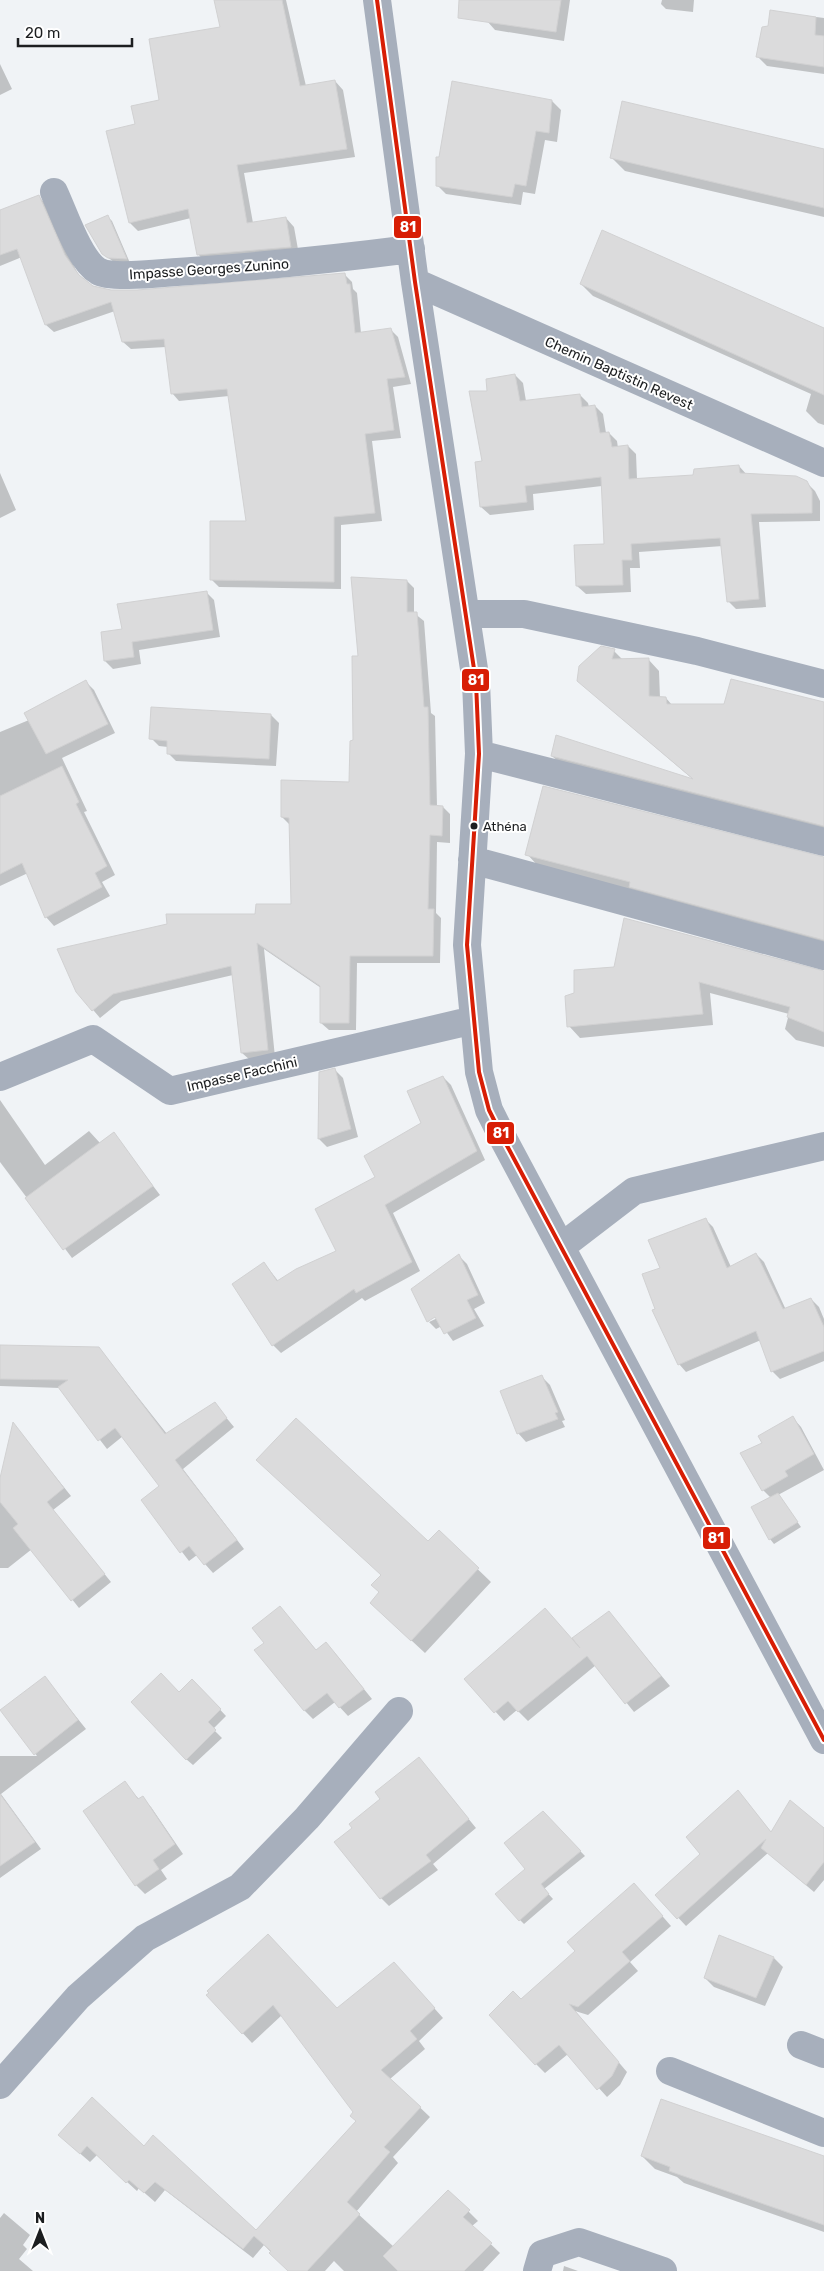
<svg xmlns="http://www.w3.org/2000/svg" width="824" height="2271" font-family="Rubik,sans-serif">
<rect width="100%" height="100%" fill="#f0f3f6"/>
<!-- shadow -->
<path fill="#0003" fill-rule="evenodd" d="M 215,0 L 286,0 L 306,86 L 335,81 L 343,90 L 355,157 L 244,173 L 253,223 L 286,218 L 294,227 L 299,255 L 206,263 L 198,254 L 191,218 L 138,231 L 130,223 L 136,125 L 161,101 L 221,28 Z
M 489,0 L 570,0 L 564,41 L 495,30 L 487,21 Z
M 662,0 L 694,0 L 693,12 L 666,9 L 661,4 Z
M 771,11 L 824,18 L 824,74 L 767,66 L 758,57 L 769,27 Z
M 0,64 L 12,89 L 0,95 Z
M 552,101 L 561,110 L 557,142 L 545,140 L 535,194 L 523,192 L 521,205 L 446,194 L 437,185 Z
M 824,150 L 824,217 L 625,171 L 612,158 Z
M 39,197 L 46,204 L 66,250 L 78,274 L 88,284 L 99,289 L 124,292 L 344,274 L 352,282 L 353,289 L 357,293 L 361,333 L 390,329 L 398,337 L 411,384 L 393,387 L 401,438 L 372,441 L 382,521 L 341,525 L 341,589 L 219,587 L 212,580 L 248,522 L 229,396 L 179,401 L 172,393 L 166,347 L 131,349 L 123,342 L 115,311 L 54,332 L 46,325 L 22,257 L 0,266 L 0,211 Z
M 108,217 L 112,221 L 130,263 L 114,262 L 103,254 Z
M 581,284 L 824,362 L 824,425 L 818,423 L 806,411 L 811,394 L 593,296 Z
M 515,375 L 523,383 L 526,401 L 580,395 L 588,403 L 589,407 L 595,406 L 603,414 L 606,433 L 609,433 L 617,441 L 618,448 L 628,446 L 636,454 L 637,479 L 694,476 L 739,466 L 747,475 L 806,482 L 815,491 L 820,501 L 820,521 L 759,522 L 766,607 L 736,609 L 728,601 L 723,546 L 639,552 L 640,568 L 630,568 L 631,592 L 586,594 L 577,586 L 605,545 L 602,486 L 533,494 L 534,510 L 490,515 L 481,507 L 489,392 Z
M 0,473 L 16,510 L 0,518 Z
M 407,581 L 414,588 L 414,613 L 424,621 L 431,713 L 435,716 L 437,806 L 443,807 L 450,814 L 450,843 L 437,842 L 436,913 L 441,918 L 440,963 L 357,963 L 356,1030 L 329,1030 L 321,1023 L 321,988 L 264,949 L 275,1057 L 250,1060 L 242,1053 L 233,975 L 121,1001 L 100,1018 L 77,991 L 256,916 L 292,905 L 290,825 L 282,817 L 351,783 L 360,657 Z
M 206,592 L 214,600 L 220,637 L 139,650 L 141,664 L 113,669 L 105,661 L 124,631 Z
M 614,651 L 623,660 L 648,659 L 659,671 L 660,698 L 666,698 L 672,705 L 824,705 L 824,834 L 564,767 L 552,756 L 695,781 L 578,681 Z
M 86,682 L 94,690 L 115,733 L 62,758 L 87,811 L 84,812 L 115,875 L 102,882 L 110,896 L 54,926 L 46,917 L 28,873 L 0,886 L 0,732 L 29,720 Z
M 271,715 L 279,723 L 276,766 L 176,761 L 168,753 L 168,747 L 159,746 L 151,738 Z
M 527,854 L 824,858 L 824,947 L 538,866 Z
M 576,971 L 824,972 L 824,1047 L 796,1040 L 785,1029 L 789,1014 L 710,993 L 713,1025 L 580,1038 L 569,1026 L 576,994 Z
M 335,1070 L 343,1078 L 358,1137 L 327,1147 L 319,1139 L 320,1073 Z
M 443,1077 L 451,1085 L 485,1160 L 393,1213 L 420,1271 L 365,1301 L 362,1298 L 281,1353 L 273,1345 L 264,1263 L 279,1282 L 338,1252 L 377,1178 L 423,1124 Z
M 0,1100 L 45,1165 L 89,1131 L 100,1143 L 113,1133 L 160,1195 L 72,1258 L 0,1162 Z
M 705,1219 L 713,1227 L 731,1267 L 756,1254 L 764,1262 L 786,1310 L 811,1299 L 819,1307 L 824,1319 L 824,1361 L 780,1379 L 772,1371 L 761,1340 L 686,1372 L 679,1364 L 656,1309 L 662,1268 Z
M 459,1256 L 467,1264 L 485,1303 L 474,1309 L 484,1326 L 453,1341 L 442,1326 L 436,1329 L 428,1321 ZM 440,1313 L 442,1316 L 429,1322 L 429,1319 Z
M 0,1346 L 99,1348 L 167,1434 L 215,1404 L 234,1427 L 183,1469 L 244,1549 L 213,1573 L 197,1555 L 189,1561 L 142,1500 L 161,1486 L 123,1436 L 107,1449 L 60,1388 L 0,1386 Z
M 542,1377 L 550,1385 L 565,1420 L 562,1421 L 565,1427 L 526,1442 L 518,1433 Z
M 793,1418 L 801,1427 L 824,1470 L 778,1495 L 801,1527 L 774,1544 L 770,1539 L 771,1498 L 763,1490 L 763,1444 Z
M 14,1425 L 71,1496 L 53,1510 L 111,1582 L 79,1608 L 32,1549 L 8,1568 L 0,1568 L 0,1483 Z
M 439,1532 L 491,1582 L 425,1653 L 385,1616 L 381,1592 L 382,1576 L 428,1543 Z
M 280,1608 L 316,1650 L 334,1652 L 372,1699 L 348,1716 L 335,1702 L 313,1719 L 304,1710 L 266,1643 Z
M 609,1613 L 670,1686 L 634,1712 L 596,1665 L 528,1721 L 517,1710 L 504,1721 L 466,1679 L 572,1640 Z
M 45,1678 L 86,1729 L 1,1794 L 41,1849 L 0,1878 L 0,1756 L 37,1756 L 2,1710 Z
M 199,1687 L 226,1716 L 213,1729 L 222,1738 L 193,1765 L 186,1759 L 179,1693 Z
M 419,1758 L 476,1828 L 433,1864 L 438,1870 L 389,1906 L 381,1898 L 354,1828 Z
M 124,1783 L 139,1799 L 142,1798 L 151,1807 L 183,1854 L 161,1870 L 167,1879 L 145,1894 L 136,1885 L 85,1812 Z
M 738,1792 L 772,1833 L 824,1830 L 824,1880 L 814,1892 L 768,1853 L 686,1926 L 657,1895 L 701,1854 Z
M 543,1813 L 585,1856 L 544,1889 L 553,1899 L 524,1924 L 520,1920 L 526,1869 Z
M 643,1894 L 671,1926 L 630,1962 L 638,1971 L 588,2015 L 575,2011 L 627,2072 L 620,2085 L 607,2097 L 568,2054 L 545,2073 L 536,2064 L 521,2001 Z
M 720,1936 L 774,1958 L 783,1967 L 765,2006 L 714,1987 L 705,1978 Z
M 394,1963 L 443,2018 L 419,2041 L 425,2049 L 390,2079 L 430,2117 L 393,2157 L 398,2163 L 356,2212 L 394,2247 L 448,2191 L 478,2221 L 472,2226 L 500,2253 L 483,2271 L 344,2271 L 334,2261 L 325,2271 L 289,2271 L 264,2245 L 253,2258 L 165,2190 L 155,2202 L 139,2188 L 137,2191 L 97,2155 L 90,2162 L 69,2144 L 144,2147 L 256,2231 L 357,2121 L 355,2112 L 282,2015 L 252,2043 L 208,1996 L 337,2010 Z
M 642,2156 L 824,2157 L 824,2232 L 684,2183 L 677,2177 L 655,2169 Z
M 4,2213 L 30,2235 L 23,2245 L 27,2249 L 19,2259 L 33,2271 L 0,2271 L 0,2218 Z
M 564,2266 L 578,2271 L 563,2271 Z"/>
<!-- building -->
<path fill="#dbdbdc" stroke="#d1d1d2" d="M 214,0 L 282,0 L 300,86 L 335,80 L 347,149 L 237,165 L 247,223 L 286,217 L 291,247 L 197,255 L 188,209 L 129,223 L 106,131 L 135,124 L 131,106 L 159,100 L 149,39 L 220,27 Z
M 459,0 L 561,0 L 556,32 L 458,18 Z
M 770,10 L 816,17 L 815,35 L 824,36 L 824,67 L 756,57 L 762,27 L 768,26 Z
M 452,81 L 552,100 L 549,133 L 536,131 L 526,186 L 515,184 L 512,197 L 436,186 L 436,157 L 439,157 Z
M 622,101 L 824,149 L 824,208 L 610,158 Z
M 39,195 L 65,255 L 79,275 L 93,286 L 111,290 L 137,290 L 345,273 L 347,284 L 350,284 L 355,333 L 391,328 L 405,377 L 387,379 L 394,430 L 365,434 L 375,513 L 334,517 L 334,582 L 210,580 L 210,521 L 246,521 L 227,389 L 171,394 L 164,339 L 122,342 L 111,302 L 45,325 L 17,249 L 0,255 L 0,210 Z
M 108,215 L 127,259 L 108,258 L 102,254 L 85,225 Z
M 602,230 L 824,328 L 824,395 L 580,284 Z
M 515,374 L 520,401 L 580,394 L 582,407 L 595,405 L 600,433 L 609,432 L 612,447 L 628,445 L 629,479 L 693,475 L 694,469 L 739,465 L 740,473 L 796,476 L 807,481 L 812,491 L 812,513 L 751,514 L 759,599 L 727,602 L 720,538 L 631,544 L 632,560 L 622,560 L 623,585 L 576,586 L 574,545 L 604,544 L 601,477 L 525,486 L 527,502 L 480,507 L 475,462 L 482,461 L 469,391 L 487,391 L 486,379 Z
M 351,577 L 407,580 L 407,612 L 417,612 L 424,707 L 428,707 L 430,805 L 443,806 L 442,836 L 430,835 L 428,909 L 434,909 L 433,956 L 350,956 L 349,1023 L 320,1023 L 320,986 L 257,943 L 268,1050 L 241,1053 L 231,966 L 113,994 L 92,1011 L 76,992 L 57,949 L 167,924 L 166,914 L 255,914 L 256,904 L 291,904 L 289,818 L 281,817 L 281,780 L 349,782 L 350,741 L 353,740 L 352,656 L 358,656 Z
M 207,591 L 213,630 L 132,642 L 134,657 L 104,661 L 101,632 L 122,629 L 117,604 Z
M 601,646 L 615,649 L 612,659 L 649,658 L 649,696 L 666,697 L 667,704 L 724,704 L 731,679 L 824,702 L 824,826 L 551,756 L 556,735 L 693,779 L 577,681 L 579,666 Z
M 86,680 L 108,724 L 46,754 L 24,713 Z
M 151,707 L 271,714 L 269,759 L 167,754 L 167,741 L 149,739 Z
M 62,766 L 79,802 L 76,804 L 107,866 L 95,873 L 102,887 L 45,918 L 22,863 L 0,874 L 0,796 Z
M 543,786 L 824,857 L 824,940 L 629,887 L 630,882 L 525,855 Z
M 624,918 L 824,971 L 824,1032 L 787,1017 L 790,1007 L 699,982 L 703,1014 L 567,1027 L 565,996 L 574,993 L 574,970 L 614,967 Z
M 335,1068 L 351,1129 L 318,1139 L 319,1072 Z
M 443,1076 L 477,1151 L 385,1205 L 412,1262 L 356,1293 L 354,1289 L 272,1346 L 232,1284 L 264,1262 L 277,1281 L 296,1269 L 336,1251 L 315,1209 L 375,1177 L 364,1156 L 421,1123 L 407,1091 Z
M 114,1132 L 153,1186 L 63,1250 L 25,1198 Z
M 706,1218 L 727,1268 L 756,1253 L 783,1309 L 811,1298 L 824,1327 L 824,1351 L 771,1372 L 756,1331 L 678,1365 L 652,1310 L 655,1309 L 642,1274 L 660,1268 L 648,1240 Z
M 459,1254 L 478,1295 L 467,1300 L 476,1318 L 444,1334 L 435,1317 L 427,1322 L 411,1289 Z
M 0,1345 L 99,1347 L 165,1434 L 215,1402 L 227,1418 L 175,1460 L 237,1540 L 204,1565 L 189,1546 L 180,1553 L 141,1500 L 159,1486 L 115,1428 L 98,1441 L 58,1387 L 68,1380 L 0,1379 Z
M 542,1375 L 558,1412 L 555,1413 L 558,1419 L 517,1434 L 500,1391 Z
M 793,1416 L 814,1454 L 785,1471 L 788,1476 L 762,1491 L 740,1453 L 762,1443 L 758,1436 Z
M 296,1418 L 428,1541 L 439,1530 L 479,1568 L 411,1641 L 370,1603 L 379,1592 L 371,1585 L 381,1575 L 256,1460 Z
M 13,1422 L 64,1488 L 47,1502 L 105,1574 L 71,1601 L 13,1528 L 18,1524 L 0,1502 L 0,1478 Z
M 778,1493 L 798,1522 L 769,1540 L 751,1507 Z
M 280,1606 L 316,1650 L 326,1642 L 364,1689 L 339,1708 L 327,1693 L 304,1711 L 254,1650 L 264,1643 L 252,1628 Z
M 545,1608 L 580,1648 L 572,1638 L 609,1611 L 661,1676 L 625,1704 L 587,1656 L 518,1712 L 508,1701 L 494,1713 L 464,1679 Z
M 161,1673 L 179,1692 L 192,1679 L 221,1709 L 208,1722 L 216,1730 L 186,1760 L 131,1702 Z
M 45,1676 L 78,1720 L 34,1755 L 0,1710 Z
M 419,1757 L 469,1819 L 426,1855 L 431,1861 L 380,1899 L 334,1842 L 352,1828 L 349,1824 L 380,1799 L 375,1792 Z
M 125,1781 L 138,1799 L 143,1796 L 175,1844 L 153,1860 L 159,1869 L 135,1886 L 83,1811 Z
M 738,1790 L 771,1832 L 790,1800 L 824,1828 L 824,1862 L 806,1885 L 761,1848 L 766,1839 L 677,1919 L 655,1895 L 700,1854 L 686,1837 Z
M 0,1794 L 35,1842 L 0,1866 Z
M 543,1811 L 581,1851 L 541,1884 L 549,1894 L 519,1921 L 495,1894 L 525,1869 L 504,1843 Z
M 634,1883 L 663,1916 L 622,1952 L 630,1961 L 578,2007 L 569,2004 L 619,2062 L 612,2076 L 597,2090 L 559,2045 L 535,2065 L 489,2015 L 513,1991 L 521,1999 L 575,1951 L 567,1942 Z
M 268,1934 L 337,2008 L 394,1962 L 435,2008 L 410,2031 L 417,2039 L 381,2070 L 421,2107 L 384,2147 L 390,2152 L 347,2202 L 360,2214 L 307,2271 L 288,2271 L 269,2253 L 271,2251 L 254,2236 L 243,2249 L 155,2182 L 144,2193 L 129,2180 L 126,2183 L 87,2146 L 80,2154 L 58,2135 L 92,2097 L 144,2146 L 153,2135 L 256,2230 L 356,2121 L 350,2116 L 353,2112 L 273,2005 L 242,2034 L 206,1995 L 209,1993 L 207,1991 Z
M 719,1935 L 774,1957 L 756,1998 L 704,1978 Z
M 661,2099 L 824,2156 L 824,2225 L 669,2171 L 670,2167 L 641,2156 Z
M 448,2190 L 470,2210 L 463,2217 L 492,2243 L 464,2271 L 398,2271 L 383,2256 Z"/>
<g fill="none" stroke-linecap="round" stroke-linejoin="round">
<!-- minor -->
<path stroke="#a7afbc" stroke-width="28" d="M 377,0 L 415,282 L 476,682 L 479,754 L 467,945 L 479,1072 L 489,1110 L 505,1142 L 824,1740
M 54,192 C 64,213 79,260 98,271 C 111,279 161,273 177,272 C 256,267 333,259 411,249
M 415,282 L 824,463
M 466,614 L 524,614 L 697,651 L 824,684
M 479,754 L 824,842
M 472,860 L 824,956
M 0,1077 L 93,1039 L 170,1091 L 474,1020
M 561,1247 L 634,1191 L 824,1146
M 801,2045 L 824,2054
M 670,2071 L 824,2133
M 0,2085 L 78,1997 L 145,1938 L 240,1887 L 307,1818 L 399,1711
M 537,2271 L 542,2254 L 579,2242 L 663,2271"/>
<defs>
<path id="bus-1" d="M 377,0 L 415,282 L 476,682 L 479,754 L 467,945 L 479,1072 L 489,1110 L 505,1142 L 824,1740"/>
</defs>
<!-- bus-1 casing -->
<use href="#bus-1" stroke="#fff" stroke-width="8"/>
<!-- bus-1 -->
<use href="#bus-1" stroke="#d81e05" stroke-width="4"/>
</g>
<!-- markers -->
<circle fill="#1c1e20" stroke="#fff" stroke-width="2" cx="474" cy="826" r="4.5"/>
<g text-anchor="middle" stroke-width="4" stroke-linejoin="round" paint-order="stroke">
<!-- bus labels -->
<g font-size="13" fill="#1c1e20" stroke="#fff" text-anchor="start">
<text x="483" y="831">Athéna</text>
</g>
<!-- street labels -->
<g font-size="14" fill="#1c1e20" stroke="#fff">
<text transform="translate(209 269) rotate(-4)" y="5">Impasse Georges Zunino</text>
<text transform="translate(619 373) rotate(24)" y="5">Chemin Baptistin Revest</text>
<text transform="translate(242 1074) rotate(-13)" y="5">Impasse Facchini</text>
</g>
</g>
<g stroke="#fff" stroke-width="2">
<rect x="393" y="215" width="29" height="24" rx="5" fill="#d81e05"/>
<rect x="461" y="668" width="29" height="24" rx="5" fill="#d81e05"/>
<rect x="486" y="1121" width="29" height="24" rx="5" fill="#d81e05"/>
<rect x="702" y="1526" width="29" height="24" rx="5" fill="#d81e05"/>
</g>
<g font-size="14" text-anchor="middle" font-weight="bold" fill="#fff">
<text x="408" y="232">81</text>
<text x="476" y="685">81</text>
<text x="501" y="1138">81</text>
<text x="716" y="1543">81</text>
</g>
<!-- north arrow -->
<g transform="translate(40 2231)" stroke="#ffffff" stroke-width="4" paint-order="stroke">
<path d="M0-4L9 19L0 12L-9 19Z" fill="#1c1e20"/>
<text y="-8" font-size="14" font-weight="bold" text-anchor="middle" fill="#1c1e20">N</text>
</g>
<!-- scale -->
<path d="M18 38v8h114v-8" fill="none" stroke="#1c1e20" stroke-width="2.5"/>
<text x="25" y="38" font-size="15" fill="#1c1e20" stroke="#ffffff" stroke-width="4" paint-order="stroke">20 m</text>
</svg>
